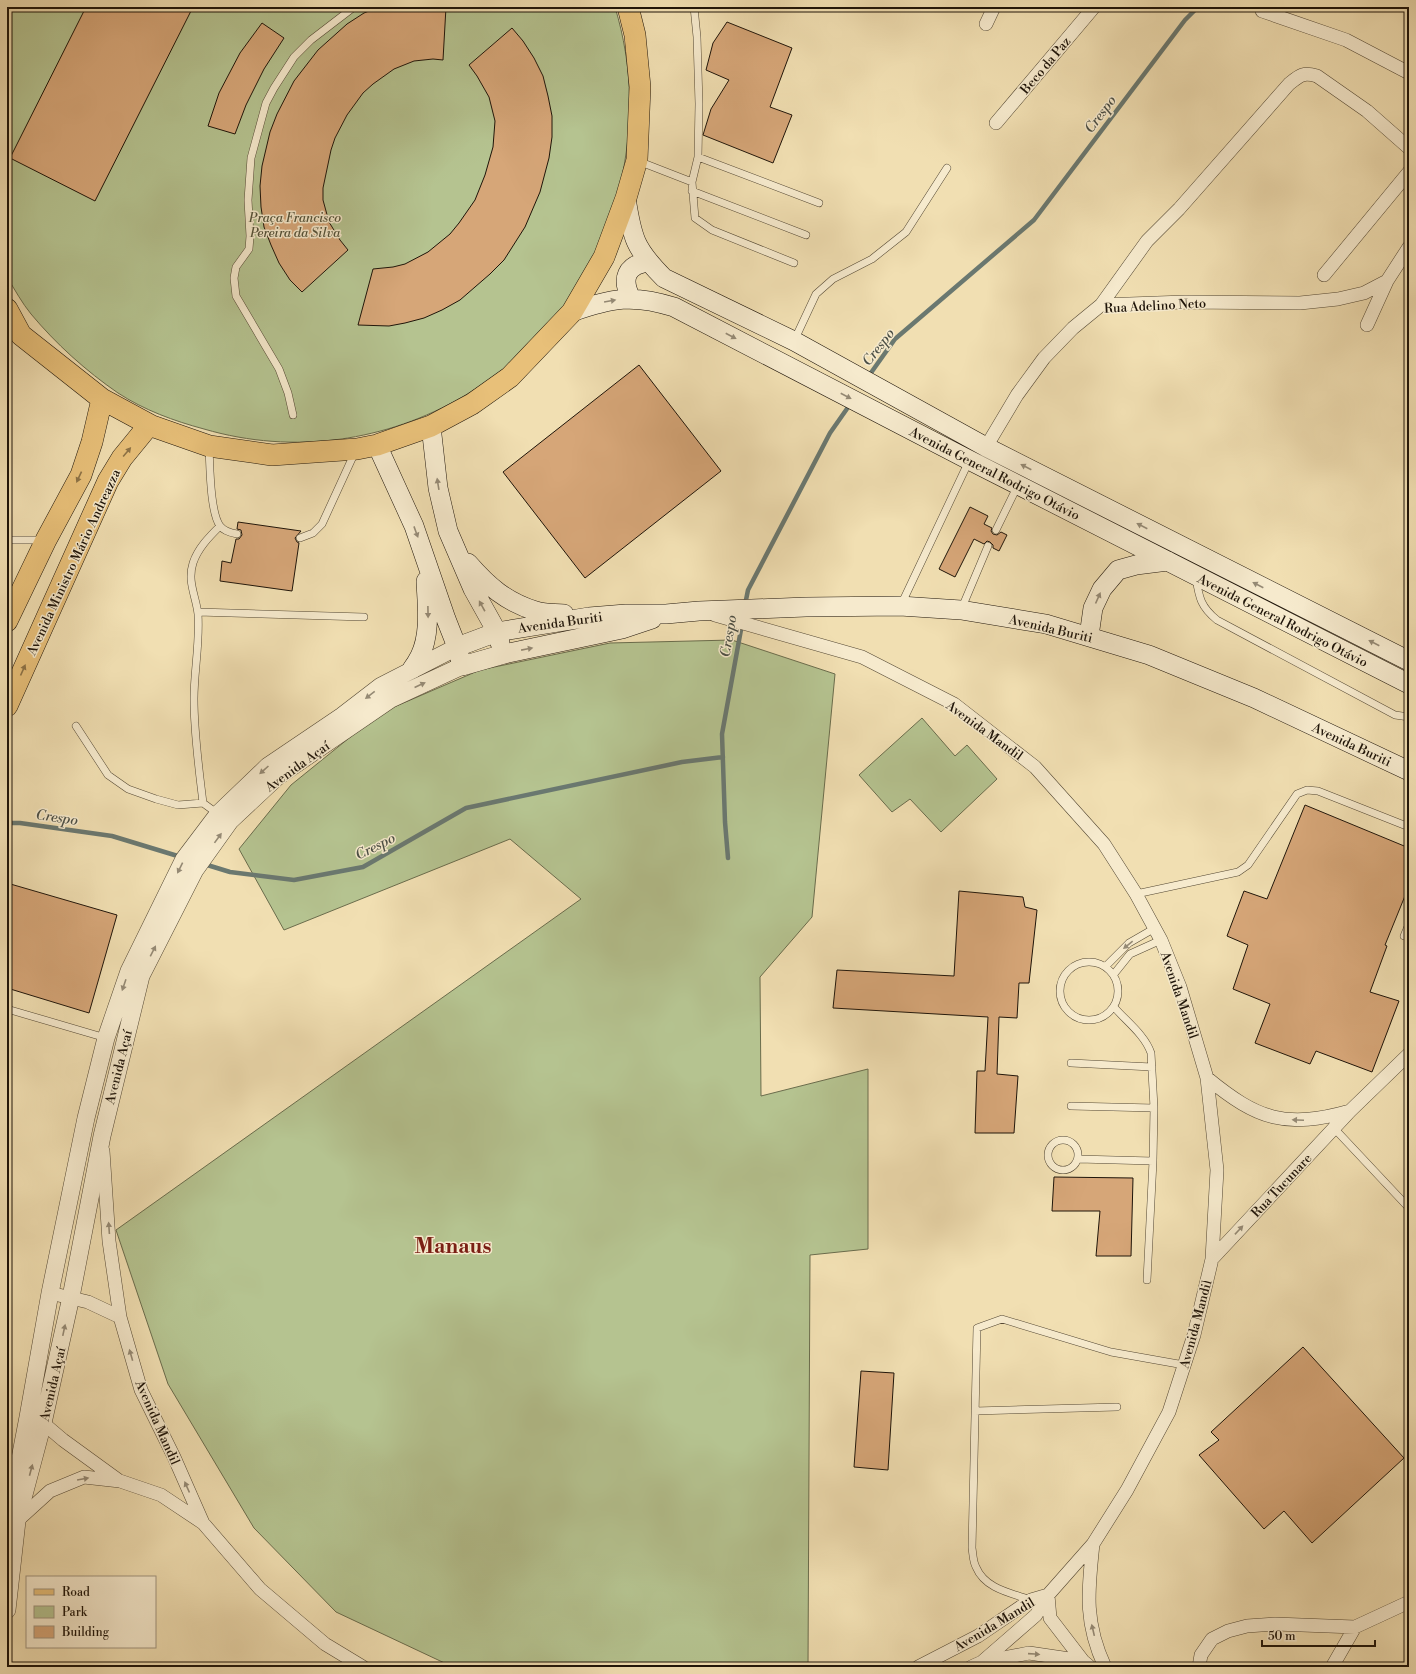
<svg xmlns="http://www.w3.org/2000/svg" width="1416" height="1674" font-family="'Libre Bodoni',serif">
<rect width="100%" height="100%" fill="#f1dfb2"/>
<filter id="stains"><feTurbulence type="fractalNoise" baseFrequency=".005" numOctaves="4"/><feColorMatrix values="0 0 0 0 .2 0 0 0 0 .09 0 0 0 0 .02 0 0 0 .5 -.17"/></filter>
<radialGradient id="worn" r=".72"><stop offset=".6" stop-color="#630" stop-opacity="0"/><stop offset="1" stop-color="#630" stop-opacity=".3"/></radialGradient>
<!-- green -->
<path fill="#b5c390" stroke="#6a6c4c" d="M 7,7 L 615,7 C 633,67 634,125 620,186 C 576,370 385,482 204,429 C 174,421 144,410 118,393 C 86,371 56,344 31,314 C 22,303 15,290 7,277 Z
M 732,640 L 835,674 L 812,917 L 760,977 L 761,1096 L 868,1069 L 868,1249 L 810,1255 L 808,1667 L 453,1667 L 336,1612 L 254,1528 L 168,1384 L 116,1230 L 581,899 L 510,839 L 284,930 L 239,849 L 291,785 L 380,713 L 480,670 L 610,643 Z
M 922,718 L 955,756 L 967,745 L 997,779 L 941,832 L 910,799 L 892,812 L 859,775 Z"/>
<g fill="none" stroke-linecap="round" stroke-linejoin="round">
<!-- stream -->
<path stroke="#6a7870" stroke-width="4.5" d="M 868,377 L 895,339 L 1034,220 L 1185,20 L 1198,7
M 745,605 L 748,590 L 830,433 L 851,403
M 7,823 L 20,823 L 112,836 L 181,857
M 728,858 L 725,822 L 722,734 L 742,624
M 204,864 L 230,872 L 294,880 L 363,867 L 466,808 L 682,762 L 723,757"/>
</g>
<!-- building -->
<path fill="#d6a678" stroke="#1e1409" d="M 86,7 L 193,7 L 95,201 L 10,158 Z
M 379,7 L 446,7 L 443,60 L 433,59 L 414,61 L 394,69 L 373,84 L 363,93 L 347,115 L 335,138 L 331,150 L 323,188 L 323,200 L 329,222 L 340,240 L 348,250 L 302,292 L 290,280 L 279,263 L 271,245 L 264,227 L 261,207 L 260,186 L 262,166 L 270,132 L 277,114 L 294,81 L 318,50 L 347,24 L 364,13 Z
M 727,22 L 792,48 L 770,107 L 792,115 L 773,163 L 703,135 L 711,109 L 729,80 L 706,70 L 713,43 Z
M 262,23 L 284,38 L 264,69 L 246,105 L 235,134 L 208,126 L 219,93 L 240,53 Z
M 512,28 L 523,41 L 534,58 L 543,76 L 548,96 L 552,116 L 552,137 L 549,158 L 540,192 L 525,227 L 504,260 L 490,274 L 460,300 L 442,310 L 424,318 L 405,323 L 389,326 L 358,325 L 373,269 L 393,267 L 405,264 L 428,252 L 450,234 L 459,223 L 475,200 L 485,175 L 493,147 L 495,121 L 489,97 L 477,76 L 469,65 Z
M 639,365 L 721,471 L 585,578 L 503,472 Z
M 970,507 L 988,516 L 984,524 L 992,528 L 991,531 L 993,534 L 997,535 L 1001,532 L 1007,535 L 999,551 L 993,548 L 993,545 L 990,542 L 987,541 L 984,544 L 974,539 L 955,577 L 939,569 Z
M 238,522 L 301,531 L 295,538 L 297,542 L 299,543 L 292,591 L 220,581 L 222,561 L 231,563 L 236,539 L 239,539 L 242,535 L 241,530 L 237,529 Z
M 1305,805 L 1409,848 L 1409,886 L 1385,945 L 1387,946 L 1370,992 L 1399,1001 L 1372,1072 L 1316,1051 L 1310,1064 L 1255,1043 L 1270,1004 L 1233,989 L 1248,945 L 1227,936 L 1244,891 L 1267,899 Z
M 7,883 L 117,915 L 89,1013 L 7,988 Z
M 959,891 L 1023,897 L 1025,907 L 1037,910 L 1029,983 L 1019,983 L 1017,1018 L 999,1017 L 997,1074 L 1018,1076 L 1014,1133 L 975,1133 L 977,1071 L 985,1071 L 988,1017 L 833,1008 L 837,970 L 954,976 Z
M 1054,1177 L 1133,1178 L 1131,1256 L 1096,1256 L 1100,1211 L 1052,1211 Z
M 1303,1347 L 1404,1458 L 1312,1543 L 1284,1511 L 1264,1529 L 1199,1455 L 1219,1440 L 1211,1432 Z
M 861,1371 L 894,1373 L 888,1470 L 854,1467 Z"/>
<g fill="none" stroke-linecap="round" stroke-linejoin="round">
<defs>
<path id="service" d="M 694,7 L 697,37 L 699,104 L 698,157 L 692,182 L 695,218 L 712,230 L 794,263
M 698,157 L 819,203
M 638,161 L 692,182
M 692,191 L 806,235
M 794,341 L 816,294 L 833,279 L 872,259 L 906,232 L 947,168
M 293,415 L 288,393 L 279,369 L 236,296 L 234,278 L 236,267 L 249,249 L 250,236 L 248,200 L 251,158 L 266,103 L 274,88 L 294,57 L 311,40 L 354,7
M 7,422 L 7,468
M 209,448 C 210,466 210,512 220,526 C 224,531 231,533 237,534
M 996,530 L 1018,485
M 300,538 L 313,533 L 322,524 L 355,452
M 7,540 L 43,540
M 1196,578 C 1199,598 1201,607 1217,620 L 1395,715 L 1409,717
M 901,605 L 969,461
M 961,610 L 988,546
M 198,612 L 364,617
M 76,726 L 108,775 L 128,789 L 156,799 L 178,805 L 203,803 L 218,814
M 203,803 C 199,769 194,734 194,699 C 194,671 200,643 198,614 C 196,596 187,582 193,563 C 198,548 209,537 220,526
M 1136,894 L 1238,872 L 1248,865 L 1297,794 L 1307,790 L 1318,791 L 1409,827
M 1404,936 L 1409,924
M1060 991a29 29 0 1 1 58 0a29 29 0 1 1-58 0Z
M 1106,966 L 1129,943 L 1155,928
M 1114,974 L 1130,954 L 1161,940
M 7,1009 L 106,1038
M 1071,1063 L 1152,1067
M 1071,1106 L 1154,1108
M 1332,1126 L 1409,1208
M1048 1155a15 15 0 1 1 30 0a15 15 0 1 1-30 0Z
M 1078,1159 L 1153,1161 L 1154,1108 L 1151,1053 C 1145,1035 1126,1021 1114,1007
M 1147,1280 L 1153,1161
M 975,1411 L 1117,1407
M 1031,1600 C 1011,1593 985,1589 976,1567 C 973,1562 973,1554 972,1548 L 977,1328 L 1002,1319 L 1111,1352 L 1184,1365"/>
<path id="minor" d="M 1266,7 L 1262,11 L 1346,40 L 1409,73
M 986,24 L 994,7
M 996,123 L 1094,7
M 1324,275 L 1409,172
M 1101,305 L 1147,241 L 1179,209 L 1289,84 C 1300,75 1303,72 1317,76 L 1367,111 L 1409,148
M 1367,325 L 1387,281
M 986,447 L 1017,395 L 1044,358 L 1073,328 L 1101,305 L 1185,302 L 1300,303 L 1338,299 L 1364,293 L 1387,281 L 1409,247
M 715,615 L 862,657 L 954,704 L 1035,767 L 1104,844 L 1136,894 L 1161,940 L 1180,987 L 1207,1078 L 1217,1170 L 1212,1259 L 1194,1335 L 1169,1412 L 1127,1490 L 1093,1544 L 1048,1595 L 1036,1615 L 982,1662 L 971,1667
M 1207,1078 C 1258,1120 1286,1129 1350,1111
M 103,1151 L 109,1241 L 120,1317 L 141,1390 L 174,1457 L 203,1523
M 1212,1259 L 1350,1111 L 1409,1054
M 50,1293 L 88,1302 L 120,1317
M 36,1420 L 43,1423 L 63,1440 L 118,1480
M 17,1521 L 50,1491 L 84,1477 L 120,1481 L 161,1495 L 203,1523 L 260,1589 L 325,1644 L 363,1667
M 1093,1544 C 1088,1591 1084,1622 1105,1667
M 1048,1595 L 1050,1618 L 1083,1661 L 1090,1667
M 983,1662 L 1029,1653 L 1083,1661
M 918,1667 L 978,1636 L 1031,1600 L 1048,1595
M 1199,1667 L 1201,1655 L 1212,1639 L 1228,1631 L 1247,1626 L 1275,1624 L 1355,1627 L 1409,1602
M 1332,1667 L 1355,1627"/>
<path id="tertiary" d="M 12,1500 L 28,1417 L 50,1293 L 86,1118 L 106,1038 L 129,971 L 184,859 L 218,814 L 268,766 L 342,716 L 381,686 L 457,647
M 7,1610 L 17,1521 L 43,1423 L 71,1297 L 102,1136 L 141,976 L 195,870 L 230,821 L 277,777 L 391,699 L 462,666"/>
<path id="secondary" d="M 626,198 C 632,238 635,249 664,278 L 794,341 L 986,447 L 1409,661
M 631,298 C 621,279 626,265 648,262
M 572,312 C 612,298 633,294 674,307 L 969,460 L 1409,684
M 431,426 L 438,488 L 448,531 L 473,589 L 497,632 L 500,643
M 377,445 L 414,526 L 446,619 L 457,647 L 462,666 L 504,654 L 622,629 L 652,619
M 468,563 C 488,586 506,602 536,611 C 545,614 555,613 564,614
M 1089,636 L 1093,608 L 1102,589 L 1118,570 L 1136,565 L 1168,561
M 457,647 L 497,632 L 589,617 L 626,614 L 666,614 L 699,611 L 806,607 L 900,606 L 961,610 L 1046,624 L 1149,655 L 1254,698 L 1409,771
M 412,669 C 415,665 418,660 420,656 C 431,633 427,605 426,581"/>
<path id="primary" d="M 7,309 L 21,335 L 102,399 L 152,426 L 209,446 L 272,455 L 357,449 L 377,445 L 431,426 L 472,404 L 510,377 L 572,312 L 604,257 L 626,198 L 637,160 L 640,87 L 635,35 L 628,7
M 7,621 L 46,540 L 81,475 L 92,442 L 102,399
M 7,706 L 108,481 L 122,458 L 149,425"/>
</defs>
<!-- service casing -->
<use href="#service" stroke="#534733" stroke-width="8"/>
<!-- minor casing -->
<use href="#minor" stroke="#534733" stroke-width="14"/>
<!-- tertiary casing -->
<use href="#tertiary" stroke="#534733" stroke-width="18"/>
<!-- secondary casing -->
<use href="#secondary" stroke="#1e1409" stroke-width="20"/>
<!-- primary casing -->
<use href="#primary" stroke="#1e1409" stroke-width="22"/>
<!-- service -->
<use href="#service" stroke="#f6eacd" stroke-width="7"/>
<!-- minor -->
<use href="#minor" stroke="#f6eacd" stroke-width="13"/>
<!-- tertiary -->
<use href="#tertiary" stroke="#f6eacd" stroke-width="17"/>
<!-- secondary -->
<use href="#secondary" stroke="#f6eacd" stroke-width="19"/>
<!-- primary -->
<use href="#primary" stroke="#e8c079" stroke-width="21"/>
</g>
<!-- one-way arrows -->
<defs><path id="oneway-solid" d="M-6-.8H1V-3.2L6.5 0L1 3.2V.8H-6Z"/></defs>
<g fill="#958a75">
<use href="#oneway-solid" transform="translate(610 301) rotate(-10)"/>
<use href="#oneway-solid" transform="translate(731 336) rotate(28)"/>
<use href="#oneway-solid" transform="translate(846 396) rotate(28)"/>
<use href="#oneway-solid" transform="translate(1026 467) rotate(-153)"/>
<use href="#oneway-solid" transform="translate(438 484) rotate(-99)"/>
<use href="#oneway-solid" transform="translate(1142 526) rotate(-153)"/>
<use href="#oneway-solid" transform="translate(416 532) rotate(70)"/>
<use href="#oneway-solid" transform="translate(1258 585) rotate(-153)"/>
<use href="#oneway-solid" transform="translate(1098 598) rotate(-66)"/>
<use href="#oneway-solid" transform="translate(482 606) rotate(-119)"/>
<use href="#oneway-solid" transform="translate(428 612) rotate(89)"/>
<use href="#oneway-solid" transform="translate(1374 643) rotate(-153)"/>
<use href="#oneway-solid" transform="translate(527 649) rotate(-11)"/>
<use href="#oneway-solid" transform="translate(420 685) rotate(-25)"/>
<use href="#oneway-solid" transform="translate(370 695) rotate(142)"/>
<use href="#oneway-solid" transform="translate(264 770) rotate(138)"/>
<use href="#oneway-solid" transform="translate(218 838) rotate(-54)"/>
<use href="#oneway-solid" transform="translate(180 868) rotate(116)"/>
<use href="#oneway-solid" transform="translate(1128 945) rotate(141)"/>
<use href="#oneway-solid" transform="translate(153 951) rotate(-63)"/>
<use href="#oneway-solid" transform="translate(124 985) rotate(109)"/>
<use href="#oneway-solid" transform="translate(1298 1120) rotate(-178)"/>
<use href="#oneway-solid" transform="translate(109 1228) rotate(-94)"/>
<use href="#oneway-solid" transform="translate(1239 1230) rotate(-47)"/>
<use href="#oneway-solid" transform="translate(64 1330) rotate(-78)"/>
<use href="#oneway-solid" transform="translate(131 1355) rotate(-106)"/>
<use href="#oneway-solid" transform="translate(31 1470) rotate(-75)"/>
<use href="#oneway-solid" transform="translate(83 1479) rotate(-10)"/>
<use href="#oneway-solid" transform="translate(187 1487) rotate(-114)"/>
<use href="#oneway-solid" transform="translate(1093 1630) rotate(-103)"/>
<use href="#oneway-solid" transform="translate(1034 1654) rotate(4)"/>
</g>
<g fill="#8d7347">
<use href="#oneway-solid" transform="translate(127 452) rotate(-50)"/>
<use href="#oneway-solid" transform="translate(79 477) rotate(115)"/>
<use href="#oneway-solid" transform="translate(23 670) rotate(-66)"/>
</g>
<g text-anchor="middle" stroke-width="3" stroke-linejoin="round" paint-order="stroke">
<!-- street labels -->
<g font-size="13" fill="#1e1409" stroke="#f6eacd">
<text transform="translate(1045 65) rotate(-50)" y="5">Beco da Paz</text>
<text transform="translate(1155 305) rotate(-3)" y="5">Rua Adelino Neto</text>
<text transform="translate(995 473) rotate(27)" y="5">Avenida General Rodrigo Otávio</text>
<text transform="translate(73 562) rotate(-65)" y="5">Avenida Ministro Mário Andreazza</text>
<text transform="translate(1283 620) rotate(27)" y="5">Avenida General Rodrigo Otávio</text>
<text transform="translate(560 622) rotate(-8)" y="5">Avenida Buriti</text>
<text transform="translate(1051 628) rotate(13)" y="5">Avenida Buriti</text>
<text transform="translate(985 730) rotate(36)" y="5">Avenida Mandil</text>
<text transform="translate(1352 744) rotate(25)" y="5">Avenida Buriti</text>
<text transform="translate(297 766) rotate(-36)" y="5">Avenida Açaí</text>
<text transform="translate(1180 995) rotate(71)" y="5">Avenida Mandil</text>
<text transform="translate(118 1067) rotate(-76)" y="5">Avenida Açaí</text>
<text transform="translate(1281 1185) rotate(-47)" y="5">Rua Tucunare</text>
<text transform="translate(1195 1324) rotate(-75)" y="5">Avenida Mandil</text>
<text transform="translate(52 1384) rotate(-77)" y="5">Avenida Açaí</text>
<text transform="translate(158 1422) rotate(66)" y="5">Avenida Mandil</text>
<text transform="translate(994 1624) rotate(-31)" y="5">Avenida Mandil</text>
</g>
<!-- park labels -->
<g font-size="13" font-style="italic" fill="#535138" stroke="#f6eacd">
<text x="295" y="222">Praça Francisco<tspan x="295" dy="15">Pereira da Silva</tspan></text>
</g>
<!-- water labels -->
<g font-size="14" font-style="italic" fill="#4a4e45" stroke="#f6eacd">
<text transform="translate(1100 114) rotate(-53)" y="5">Crespo</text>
<text transform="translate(878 347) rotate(-52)" y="5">Crespo</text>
<text transform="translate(728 636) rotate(-80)" y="5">Crespo</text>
<text transform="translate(57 817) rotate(8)" y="5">Crespo</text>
<text transform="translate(375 846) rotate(-27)" y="5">Crespo</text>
</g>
<!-- town labels -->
<g font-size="21" font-weight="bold" fill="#7a1f14" stroke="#f6eacd">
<text x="453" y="1253">Manaus</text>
</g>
</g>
<!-- margin -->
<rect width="1416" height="1674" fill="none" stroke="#f1dfb2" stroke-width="24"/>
<rect x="8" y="8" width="1400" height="1658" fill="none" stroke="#1e1409" stroke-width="2"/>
<rect x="12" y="12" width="1392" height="1650" fill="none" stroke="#1e1409"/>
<!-- legend -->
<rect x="26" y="1576" width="130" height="72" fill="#f6eacd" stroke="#a0947f"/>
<rect x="34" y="1589" width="20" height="6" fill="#e8c079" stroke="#a0947f"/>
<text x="62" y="1596" font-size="12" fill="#1e1409">Road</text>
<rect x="34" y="1606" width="20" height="12" fill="#b5c390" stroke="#a0947f"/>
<text x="62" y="1616" font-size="12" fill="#1e1409">Park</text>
<rect x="34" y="1626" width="20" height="12" fill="#d6a678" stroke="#a0947f"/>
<text x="62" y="1636" font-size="12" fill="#1e1409">Building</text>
<!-- scale -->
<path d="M1262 1640v6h113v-6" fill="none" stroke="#1e1409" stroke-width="2"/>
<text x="1268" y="1640" font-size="12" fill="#1e1409" stroke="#f6eacd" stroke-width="3" paint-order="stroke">50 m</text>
<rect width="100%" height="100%" filter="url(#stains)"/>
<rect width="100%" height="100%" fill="url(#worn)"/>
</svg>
